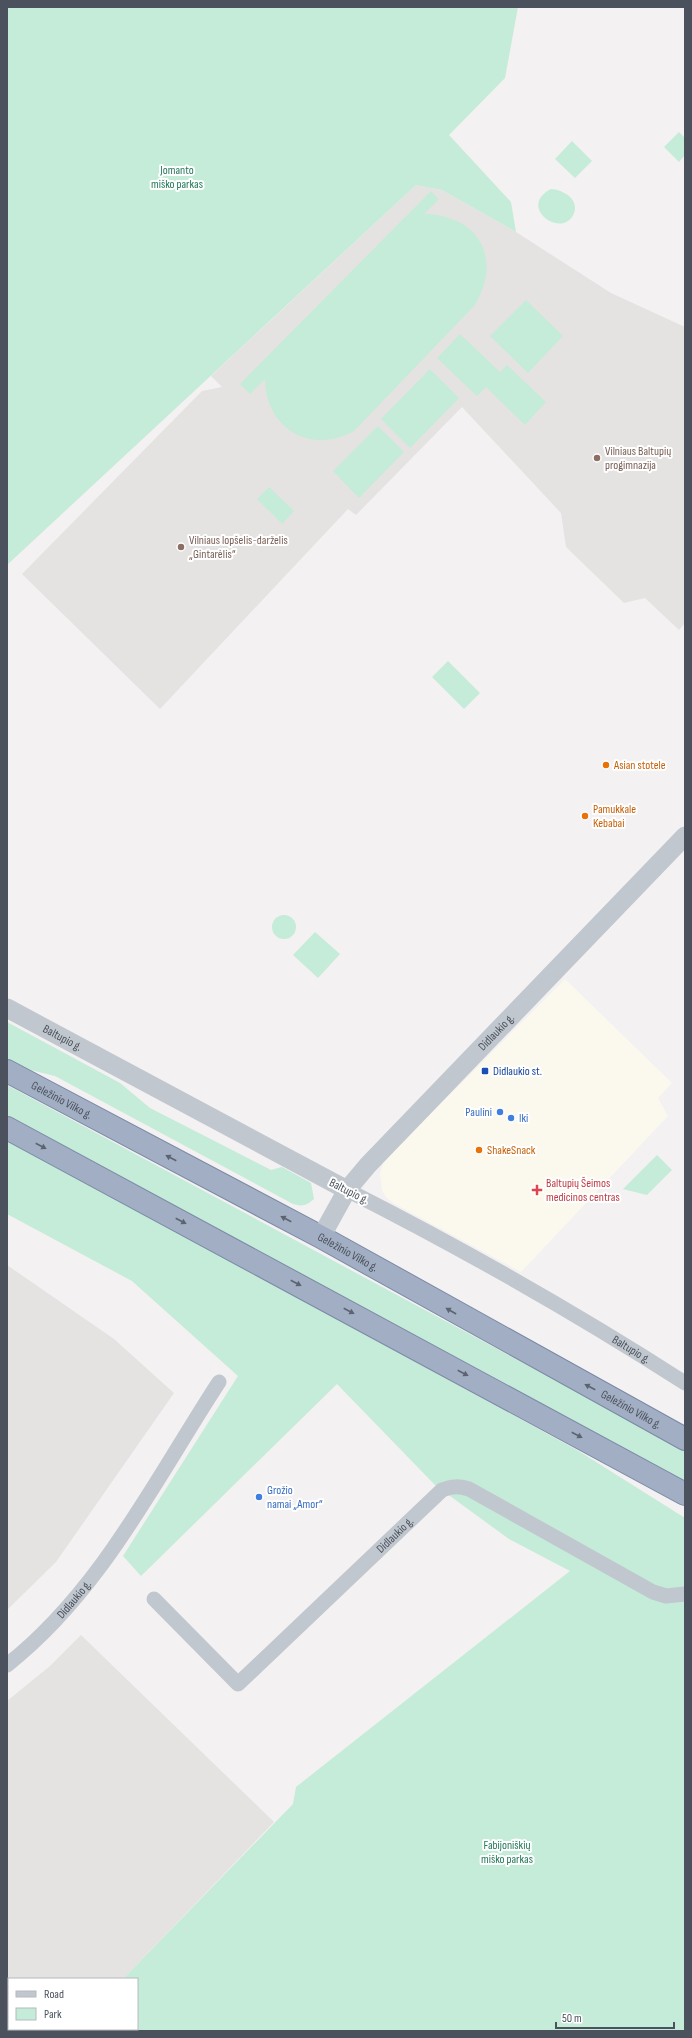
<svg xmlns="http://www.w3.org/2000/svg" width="692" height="2038" font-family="'Sofia Sans Condensed',sans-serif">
<rect width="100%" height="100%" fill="#f3f1f1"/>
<!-- commercial -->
<path fill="#fbf9ee" d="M 565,979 L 672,1083 L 658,1098 L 668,1116 L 521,1272 L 393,1203 L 386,1197 L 382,1190 L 380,1173 L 384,1161 Z"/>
<!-- education -->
<path fill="#e4e3e2" d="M 416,185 L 442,190 L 516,232 L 611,293 L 685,327 L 685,623 L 679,630 L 645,598 L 624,603 L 566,547 L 561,513 L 462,407 L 356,515 L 348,509 L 160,709 L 22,574 L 202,391 L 222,387 L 211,376 Z
M 7,1265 L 114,1339 L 174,1393 L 56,1562 L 7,1610 Z
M 81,1635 L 274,1822 L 123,1979 L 9,1979 L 9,2029 L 50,2029 L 51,2031 L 7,2031 L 7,1701 L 50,1666 Z"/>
<!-- green -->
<path fill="#c5ebd9" d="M 7,7 L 518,7 L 505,78 L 449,135 L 511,202 L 516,232 L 442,190 L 416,185 L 7,565 Z
M 679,132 L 685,138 L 685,155 L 679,162 L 664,147 Z
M 572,141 L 592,161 L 575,178 L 555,159 Z
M 551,189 C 565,190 582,201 572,217 C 558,237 518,206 551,189 Z
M 431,191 L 439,199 L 424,214 C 480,215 503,260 474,306 L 354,431 C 310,455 266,429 265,379 L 250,394 L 240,384 Z
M 526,300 L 563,336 L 528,373 L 490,336 Z
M 460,334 L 500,372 L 507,365 L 546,402 L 525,425 L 486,387 L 477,396 L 437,358 Z
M 430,369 L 459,398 L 410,448 L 381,419 Z
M 378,426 L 404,452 L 359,498 L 333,471 Z
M 269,487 L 294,511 L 282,524 L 257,499 Z
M 448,661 L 480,693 L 464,709 L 432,677 Z
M272 927a12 12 0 1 1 24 0a12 12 0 1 1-24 0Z
M 315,932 L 340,954 L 318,978 L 293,955 Z
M 7,1022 L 120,1083 L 150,1108 L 271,1170 L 282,1167 L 311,1183 L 314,1199 C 307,1205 303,1207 293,1204 L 55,1076 L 22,1068 L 7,1060 Z
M 7,1085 L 670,1442 L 685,1451 L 685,1483 L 523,1393 L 7,1116 Z
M 7,1139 L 577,1450 L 685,1518 L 685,2031 L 75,2031 L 75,2029 L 137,2029 L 137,1979 L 123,1979 L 293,1804 L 296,1787 L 570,1571 L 509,1539 L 435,1485 L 337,1384 L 141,1576 L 123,1556 L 238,1376 L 132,1281 L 7,1214 Z
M 657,1155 L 672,1170 L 647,1195 L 623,1189 Z"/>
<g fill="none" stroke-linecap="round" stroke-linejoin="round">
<defs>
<g id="trunk">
<path id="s6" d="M 7,1071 L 321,1237 L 685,1439"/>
<path d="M 7,1128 L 685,1494"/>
</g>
</defs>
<!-- trunk casing -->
<use href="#trunk" stroke="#7a89a6" stroke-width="24"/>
<!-- minor -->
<g stroke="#c1c7ce" stroke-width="15">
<path id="s1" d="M 347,1190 C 463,1249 576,1313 685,1383"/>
<path id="s2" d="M 154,1599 L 238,1684 L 442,1490 C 452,1486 459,1486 469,1489 L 653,1592 L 666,1596 L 685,1594"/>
<path id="s3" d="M 7,1665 C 101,1591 155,1480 219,1382"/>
</g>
<!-- tertiary -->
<g stroke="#c1c7ce" stroke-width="19">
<path id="s4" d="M 7,1008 L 347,1190"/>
<path id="s5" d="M 321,1237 L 347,1190 L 368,1165 L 685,836"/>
</g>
<!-- trunk -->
<use href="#trunk" stroke="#a2aec3" stroke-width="22"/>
</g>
<!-- one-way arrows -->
<defs><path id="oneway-solid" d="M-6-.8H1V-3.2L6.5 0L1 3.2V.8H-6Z"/></defs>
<g fill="#5c6471">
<use href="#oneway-solid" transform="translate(41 1146) rotate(28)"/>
<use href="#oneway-solid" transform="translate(171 1158) rotate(-152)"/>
<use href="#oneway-solid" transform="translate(286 1219) rotate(-152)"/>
<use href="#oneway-solid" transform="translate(181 1221) rotate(28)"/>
<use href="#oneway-solid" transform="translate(296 1283) rotate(28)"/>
<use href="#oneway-solid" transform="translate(349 1311) rotate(28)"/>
<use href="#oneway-solid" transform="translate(451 1311) rotate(-150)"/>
<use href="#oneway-solid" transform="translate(463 1373) rotate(28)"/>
<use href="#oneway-solid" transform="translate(590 1387) rotate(-152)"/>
<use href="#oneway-solid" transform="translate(577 1435) rotate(28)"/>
</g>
<!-- markers -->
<g fill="#8d6e63" stroke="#fff" stroke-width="1.5">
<circle cx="597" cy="458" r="4"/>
<circle cx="181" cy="547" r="4"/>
</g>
<g fill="#e8710a" stroke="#fff" stroke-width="1.5">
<circle cx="606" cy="765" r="4"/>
<circle cx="585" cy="816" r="4"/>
<circle cx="479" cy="1150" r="4"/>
</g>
<rect fill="#1a4fb4" stroke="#fff" stroke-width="1.5" x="481" y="1067" width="8" height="8" rx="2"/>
<g fill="#3f7fe0" stroke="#fff" stroke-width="1.5">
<circle cx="500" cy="1112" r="4"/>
<circle cx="511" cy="1118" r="4"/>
<circle cx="259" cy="1497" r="4"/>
</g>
<path fill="#e0444e" stroke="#fff" stroke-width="1.5" d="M535 1184h4v4h4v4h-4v4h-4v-4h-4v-4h4z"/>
<g text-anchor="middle" stroke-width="4" stroke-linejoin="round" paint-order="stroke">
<!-- park labels -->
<g font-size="12" fill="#227758" stroke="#fff">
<text x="177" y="174">Jomanto<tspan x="177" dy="14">miško parkas</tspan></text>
<text x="507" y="1849">Fabijoniškių<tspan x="507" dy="14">miško parkas</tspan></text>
</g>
<!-- education labels -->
<g font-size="12" fill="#785e54" stroke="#fff" text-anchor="start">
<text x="605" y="455">Vilniaus Baltupių<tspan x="605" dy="14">progimnazija</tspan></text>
<text x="189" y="544">Vilniaus lopšelis-darželis<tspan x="189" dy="14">„Gintarėlis“</tspan></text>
</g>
<!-- food labels -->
<g font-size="12" fill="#c56008" stroke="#fff" text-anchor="start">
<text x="614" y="769">Asian stotele</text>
<text x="593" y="813">Pamukkale<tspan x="593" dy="14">Kebabai</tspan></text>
<text x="487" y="1154">ShakeSnack</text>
</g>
<!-- street labels -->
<g font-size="12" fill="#4b525d" stroke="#fff">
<text dy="4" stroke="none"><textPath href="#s5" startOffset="271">Didlaukio g.</textPath></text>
<text dy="4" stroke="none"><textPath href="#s4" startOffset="63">Baltupio g.</textPath></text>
<text dy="4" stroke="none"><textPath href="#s6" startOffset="62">Geležinio Vilko g.</textPath></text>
<text transform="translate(349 1191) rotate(27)" y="4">Baltupio g.</text>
<text dy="4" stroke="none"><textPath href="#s6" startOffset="386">Geležinio Vilko g.</textPath></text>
<text dy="4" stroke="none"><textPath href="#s1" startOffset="326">Baltupio g.</textPath></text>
<text dy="4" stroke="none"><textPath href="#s6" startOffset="710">Geležinio Vilko g.</textPath></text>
<text dy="4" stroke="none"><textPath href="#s2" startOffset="336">Didlaukio g.</textPath></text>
<text dy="4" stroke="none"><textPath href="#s3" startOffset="94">Didlaukio g.</textPath></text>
</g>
<!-- transit labels -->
<g font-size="12" fill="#164399" stroke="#fff" text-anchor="start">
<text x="493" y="1075">Didlaukio st.</text>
</g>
<!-- shop labels -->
<g font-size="12" fill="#366cbe" stroke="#fff" text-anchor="start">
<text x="492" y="1116" text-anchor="end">Paulini</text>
<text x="519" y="1122">Iki</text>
<text x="267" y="1494">Grožio<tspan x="267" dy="14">namai „Amor“</tspan></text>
</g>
<!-- health labels -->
<g font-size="12" fill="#be3a42" stroke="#fff" text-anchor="start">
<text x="546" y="1187">Baltupių Šeimos<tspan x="546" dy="14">medicinos centras</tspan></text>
</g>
</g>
<!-- border -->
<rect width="692" height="2038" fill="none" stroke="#4b525d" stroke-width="16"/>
<!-- legend -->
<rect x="8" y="1978" width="130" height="52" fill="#ffffff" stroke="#b7babe"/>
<rect x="16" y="1991" width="20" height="6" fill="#c1c7ce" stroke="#b7babe"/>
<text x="44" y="1998" font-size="12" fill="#4b525d">Road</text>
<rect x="16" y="2008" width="20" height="12" fill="#c5ebd9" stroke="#b7babe"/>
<text x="44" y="2018" font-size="12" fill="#4b525d">Park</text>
<!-- scale -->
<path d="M556 2022v6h118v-6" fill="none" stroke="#4b525d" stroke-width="2"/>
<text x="562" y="2022" font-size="12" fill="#4b525d" stroke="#ffffff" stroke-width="3" paint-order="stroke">50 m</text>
</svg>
